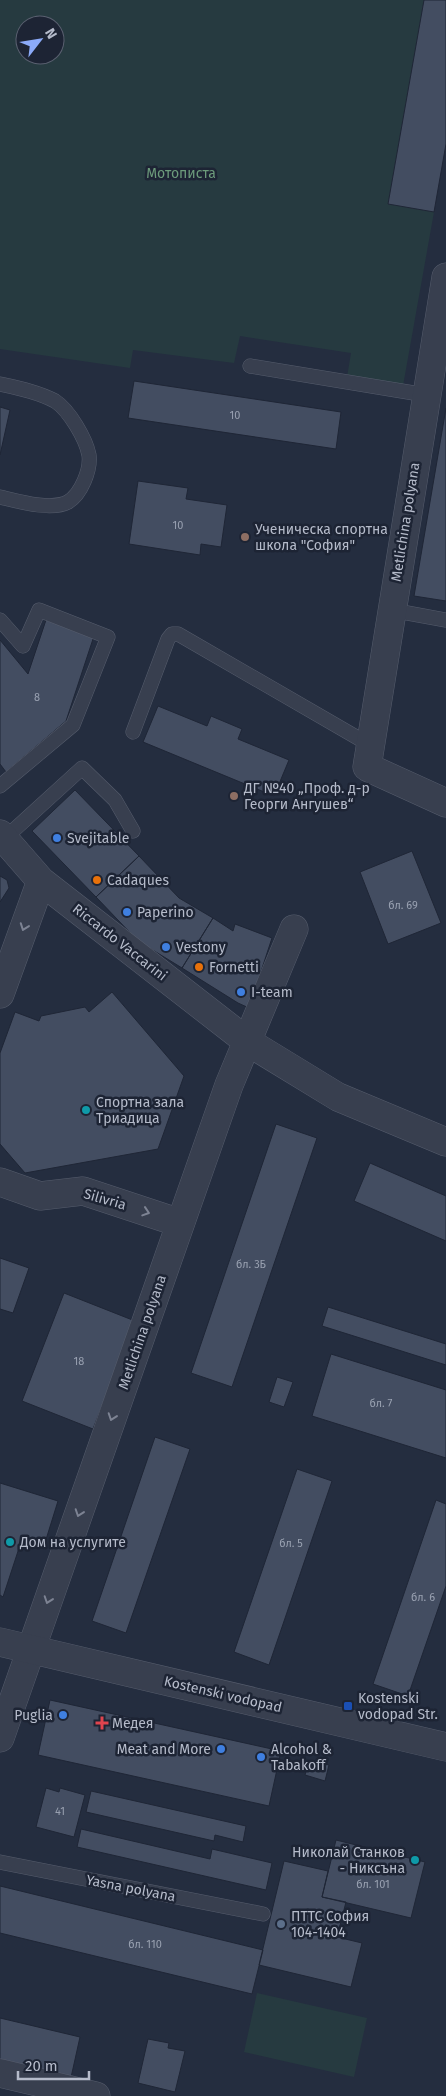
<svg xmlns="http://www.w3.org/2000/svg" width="446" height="2096" font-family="'Fira Sans',sans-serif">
<rect width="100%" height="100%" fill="#242d3f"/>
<!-- green -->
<path fill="#263a40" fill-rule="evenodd" d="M 0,0 L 424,0 L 434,212 L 403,386 L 347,377 L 351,353 L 240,336 L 234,363 L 133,350 L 130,368 L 0,349 ZM 25,25 L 55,25 L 55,55 L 25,55 Z
M 257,1993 L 367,2018 L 354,2077 L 244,2052 Z"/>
<!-- building -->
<path fill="#434d61" stroke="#1f2636" d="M 424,0 L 446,0 L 446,144 L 434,212 L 388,204 Z
M 134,381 L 341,412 L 336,449 L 128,418 Z
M 0,407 L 10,410 L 0,455 Z
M 446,408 L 446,601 L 414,596 Z
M 138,481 L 188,488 L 186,499 L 227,505 L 221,547 L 201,544 L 200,555 L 129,544 Z
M 46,620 L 94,636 L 66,721 L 6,772 L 0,764 L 0,640 L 28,674 Z
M 158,706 L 207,726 L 211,716 L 242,729 L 238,739 L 289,760 L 274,796 L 143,742 Z
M 75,790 L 139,856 L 96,897 L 32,831 Z
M 412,851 L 441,923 L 388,944 L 360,872 Z
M 139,856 L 179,898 L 213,918 L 182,968 L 138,941 L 96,897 Z
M 0,876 L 7,880 L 9,888 L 0,902 Z
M 213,918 L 233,931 L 235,924 L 272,938 L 249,1008 L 238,1003 L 182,968 Z
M 112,992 L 184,1076 L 158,1149 L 25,1173 L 0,1144 L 0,1053 L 15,1012 L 39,1021 L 41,1016 L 85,1007 L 89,1012 Z
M 276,1124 L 317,1138 L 232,1387 L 191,1373 Z
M 370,1163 L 446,1196 L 446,1241 L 354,1201 Z
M 0,1258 L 29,1268 L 13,1313 L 0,1309 Z
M 64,1293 L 135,1321 L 93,1429 L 22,1401 Z
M 328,1307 L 446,1344 L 446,1365 L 322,1326 Z
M 331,1354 L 446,1390 L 446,1458 L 312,1416 Z
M 277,1377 L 293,1382 L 284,1407 L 269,1402 Z
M 155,1437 L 190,1449 L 126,1633 L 92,1621 Z
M 297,1469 L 332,1481 L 269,1665 L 234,1652 Z
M 0,1483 L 58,1501 L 44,1546 L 22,1539 L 3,1597 L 0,1595 Z
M 436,1500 L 446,1504 L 446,1586 L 408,1696 L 373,1684 Z
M 50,1700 L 281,1751 L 269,1806 L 38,1755 Z
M 309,1760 L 329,1765 L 325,1781 L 305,1775 Z
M 46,1788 L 59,1792 L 60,1788 L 85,1795 L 74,1837 L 36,1827 Z
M 91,1791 L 246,1826 L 243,1842 L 215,1835 L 214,1841 L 86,1812 Z
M 81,1829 L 210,1859 L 212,1849 L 272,1863 L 266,1890 L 77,1847 Z
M 336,1840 L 425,1862 L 411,1918 L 322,1897 Z
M 284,1861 L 328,1871 L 322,1897 L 346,1902 L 337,1937 L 362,1943 L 351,1987 L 259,1965 Z
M 0,1886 L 263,1950 L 252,1994 L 0,1933 Z
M 0,2018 L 80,2037 L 70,2082 L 0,2065 Z
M 148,2039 L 169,2043 L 168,2048 L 185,2051 L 175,2092 L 138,2083 Z"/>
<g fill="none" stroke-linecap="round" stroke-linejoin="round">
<defs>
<path id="service" d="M 250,366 L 426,395
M 0,384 C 18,388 38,392 55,401 C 69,410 86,439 89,455 C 91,470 81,494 68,502 C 51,511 17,501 0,497
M 391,610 L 446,620
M 0,620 L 23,646 L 39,610 L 108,637 L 73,725 L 0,786
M 133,732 L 168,639 L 172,634 L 178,634 L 370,745
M 4,839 L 82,768 L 115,800 L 133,831
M 0,1862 L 263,1914"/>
<path id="minor" d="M 446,277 L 367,767 L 446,803
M 0,834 L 41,881 L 248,1042 L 338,1097 L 446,1142
M 0,994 L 41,881
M 0,1182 L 40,1196 L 83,1191 L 180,1223
M 0,1738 L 229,1085 L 294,929
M 0,2073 L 96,2096"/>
<path id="tertiary" d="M 0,1642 L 446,1747"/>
</defs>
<!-- service casing -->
<use href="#service" stroke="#565d6d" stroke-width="15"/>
<!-- minor casing -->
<use href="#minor" stroke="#565d6d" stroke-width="29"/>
<!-- tertiary casing -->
<use href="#tertiary" stroke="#565d6d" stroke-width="29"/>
<!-- service -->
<use href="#service" stroke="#383f4f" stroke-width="14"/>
<!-- minor -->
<use href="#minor" stroke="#383f4f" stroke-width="28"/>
<!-- tertiary -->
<use href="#tertiary" stroke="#383f4f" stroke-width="28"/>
</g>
<!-- one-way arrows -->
<defs><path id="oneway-chevron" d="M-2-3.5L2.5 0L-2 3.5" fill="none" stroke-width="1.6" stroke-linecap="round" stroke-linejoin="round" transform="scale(1.25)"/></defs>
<g stroke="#7d8393">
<use href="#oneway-chevron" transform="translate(24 927) rotate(110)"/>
<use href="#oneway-chevron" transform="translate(146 1212) rotate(18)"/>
<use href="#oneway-chevron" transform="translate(112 1417) rotate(109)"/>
<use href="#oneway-chevron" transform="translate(79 1513) rotate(109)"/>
<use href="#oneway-chevron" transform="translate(48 1600) rotate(109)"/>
</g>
<!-- markers -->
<g fill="#8d6e63" stroke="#1d2434" stroke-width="2">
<circle cx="245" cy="537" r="5"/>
<circle cx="234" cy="796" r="5"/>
</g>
<g fill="#3f7fe0" stroke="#1d2434" stroke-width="2">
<circle cx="57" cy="838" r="5"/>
<circle cx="127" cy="912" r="5"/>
<circle cx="166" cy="947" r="5"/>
<circle cx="241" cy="992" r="5"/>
<circle cx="63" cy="1715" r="5"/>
<circle cx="221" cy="1749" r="5"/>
<circle cx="261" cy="1757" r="5"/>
</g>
<g fill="#e8710a" stroke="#1d2434" stroke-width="2">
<circle cx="97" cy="880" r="5"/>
<circle cx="199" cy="967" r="5"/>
</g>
<g fill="#0f9aa8" stroke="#1d2434" stroke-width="2">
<circle cx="86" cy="1110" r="5"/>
<circle cx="10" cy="1542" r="5"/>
<circle cx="415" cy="1860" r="5"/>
</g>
<rect fill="#1a4fb4" stroke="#1d2434" stroke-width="2" x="343" y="1701" width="10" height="10" rx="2.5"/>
<path fill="#e0444e" stroke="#1d2434" stroke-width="2" d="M99.5 1715.5h5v5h5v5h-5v5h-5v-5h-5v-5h5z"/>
<circle fill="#5c6f8a" stroke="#1d2434" stroke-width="2" cx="281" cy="1924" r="5"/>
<g text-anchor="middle" stroke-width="5" stroke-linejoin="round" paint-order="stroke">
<!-- number labels -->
<g font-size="11" fill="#98a0b0">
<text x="235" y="419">10</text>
<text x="178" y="529">10</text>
<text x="37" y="701">8</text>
<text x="403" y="909">бл. 69</text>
<text x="251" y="1268">бл. 3Б</text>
<text x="79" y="1365">18</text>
<text x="381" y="1407">бл. 7</text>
<text x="291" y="1547">бл. 5</text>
<text x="423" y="1601">бл. 6</text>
<text x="60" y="1815">41</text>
<text x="373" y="1888">бл. 101</text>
<text x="145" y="1948">бл. 110</text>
</g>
<!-- park labels -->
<g font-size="14" fill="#6c9b7b" stroke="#1d2434">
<text x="181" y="178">Мотописта</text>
</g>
<!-- street labels -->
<g font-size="14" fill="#b5bbca" stroke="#1d2434">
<text transform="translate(405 522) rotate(-81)" y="5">Metlichina polyana</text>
<text transform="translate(120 942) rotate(38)" y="5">Riccardo Vaccarini</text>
<text transform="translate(105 1199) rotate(16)" y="5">Silivria</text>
<text transform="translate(142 1332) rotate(-71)" y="5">Metlichina polyana</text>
<text transform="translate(223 1694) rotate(13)" y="5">Kostenski vodopad</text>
<text transform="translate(131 1888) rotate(11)" y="5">Yasna polyana</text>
</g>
<!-- poi labels -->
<g font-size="14" fill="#b5bbca" stroke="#1d2434" text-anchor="start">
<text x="255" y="534">Ученическа спортна<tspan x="255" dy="16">школа "София"</tspan></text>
<text x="244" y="793">ДГ №40 „Проф. д-р<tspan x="244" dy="16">Георги Ангушев“</tspan></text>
<text x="67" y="843">Svejitable</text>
<text x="107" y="885">Cadaques</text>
<text x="137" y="917">Paperino</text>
<text x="176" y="952">Vestony</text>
<text x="209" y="972">Fornetti</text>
<text x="251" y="997">I-team</text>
<text x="96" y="1107">Спортна зала<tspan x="96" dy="16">Триадица</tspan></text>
<text x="20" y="1547">Дом на услугите</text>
<text x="358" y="1703">Kostenski<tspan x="358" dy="16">vodopad Str.</tspan></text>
<text x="53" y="1720" text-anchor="end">Puglia</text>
<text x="112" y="1728">Медея</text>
<text x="211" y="1754" text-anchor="end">Meat and More</text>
<text x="271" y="1754">Alcohol &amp;<tspan x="271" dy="16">Tabakoff</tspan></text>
<text x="405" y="1857" text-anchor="end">Николай Станков<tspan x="405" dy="16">- Никсъна</tspan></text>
<text x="291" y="1921">ПТТС София<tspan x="291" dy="16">104-1404</tspan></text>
</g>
</g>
<!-- north arrow -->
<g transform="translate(40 40) rotate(59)"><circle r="24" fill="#1d2434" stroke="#5a6070"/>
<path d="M0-4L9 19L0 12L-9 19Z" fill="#8baaf8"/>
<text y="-8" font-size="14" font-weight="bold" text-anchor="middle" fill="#b5bbca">N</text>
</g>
<!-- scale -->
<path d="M18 2071v8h71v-8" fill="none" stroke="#b5bbca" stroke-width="2.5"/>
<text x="25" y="2071" font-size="15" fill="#b5bbca" stroke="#1d2434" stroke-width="4" paint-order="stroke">20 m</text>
</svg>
